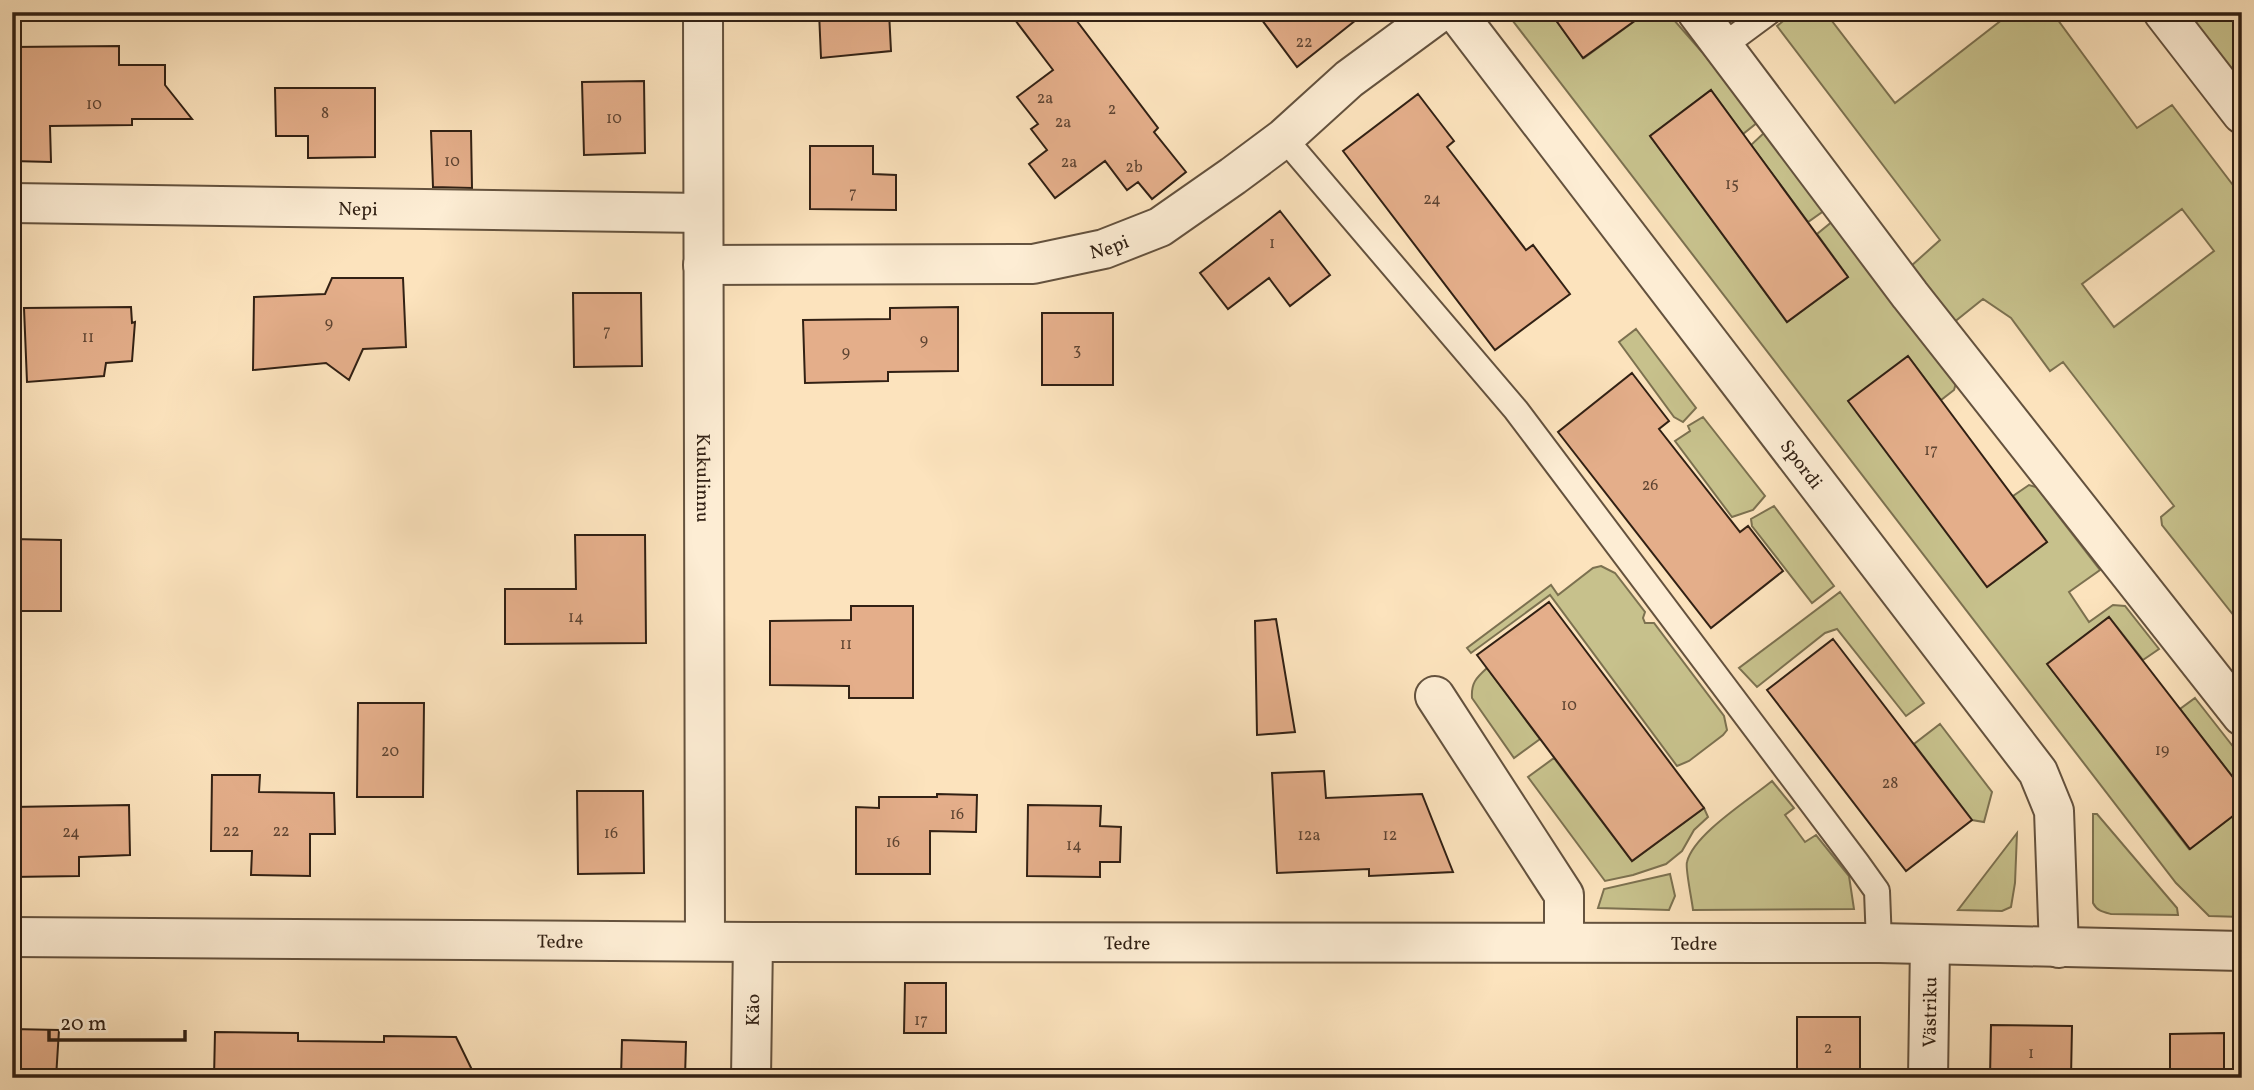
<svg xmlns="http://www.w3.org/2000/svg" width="2254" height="1090" font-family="Vollkorn,serif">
<rect width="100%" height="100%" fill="#fce3bd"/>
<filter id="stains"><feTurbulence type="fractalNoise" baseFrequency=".00286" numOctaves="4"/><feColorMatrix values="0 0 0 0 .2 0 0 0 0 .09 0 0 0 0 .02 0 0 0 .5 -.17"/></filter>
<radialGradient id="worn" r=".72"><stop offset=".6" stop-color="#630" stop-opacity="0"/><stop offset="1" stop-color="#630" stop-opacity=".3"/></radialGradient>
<!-- green -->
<path fill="#c7c18c" stroke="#7c7150" stroke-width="2" fill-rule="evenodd" d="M 1506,12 L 1550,12 L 1584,58 L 1647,12 L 1667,12 L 1702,52 L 1758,122 L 1743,134 L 1711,90 L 1650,136 L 1787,322 L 1848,277 L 1817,234 L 1833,221 L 1956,383 L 1954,390 L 1941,400 L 1908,356 L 1988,586 L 2047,542 L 2013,496 L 2029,485 L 2036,487 L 2100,570 L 2069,592 L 2089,622 L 2113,605 L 2125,606 L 2159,649 L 2143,660 L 2109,617 L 2048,665 L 2189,849 L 2242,809 L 2242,917 L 2209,916 L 2176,883 Z
M 1794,12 L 1825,12 L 1895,103 L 2012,12 L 2052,12 L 2137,128 L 2172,105 L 2242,197 L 2242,626 L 2162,525 L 2161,517 L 2174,506 L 2063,362 L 2050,371 L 2011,318 L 1983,299 L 1948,327 L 1910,267 L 1940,240 L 1777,26 ZM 2182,209 L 2214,251 L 2114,327 L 2082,284 Z
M 2174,12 L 2242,12 L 2242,102 Z
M 1765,132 L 1825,210 L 1808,222 L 1751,145 Z
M 1636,329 L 1696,408 L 1683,422 L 1674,417 L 1619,342 Z
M 1703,417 L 1765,496 L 1753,510 L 1732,517 L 1675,441 L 1690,431 L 1688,426 Z
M 1774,506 L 1834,586 L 1812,603 L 1752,526 L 1751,519 Z
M 1601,566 L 1615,573 L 1645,612 L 1643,618 L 1645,623 L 1654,623 L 1724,716 L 1727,730 L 1723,735 L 1689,761 L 1677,766 L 1550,595 L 1471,653 L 1467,648 L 1551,585 L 1558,595 L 1593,568 Z
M 1840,592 L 1924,703 L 1906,716 L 1837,629 L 1825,633 L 1757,687 L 1739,668 Z
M 1487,668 L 1540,739 L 1514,758 L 1472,698 C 1471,683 1476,678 1487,668 Z
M 2195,698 L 2242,758 L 2242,789 L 2180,709 Z
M 1940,724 L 1992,792 L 1984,822 L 1972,820 L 1914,744 Z
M 1554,758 L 1632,861 L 1704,808 L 1708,817 L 1694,830 L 1682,851 L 1666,864 L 1633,875 L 1605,881 L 1528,777 Z
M 1772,781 L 1794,808 L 1785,815 L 1805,842 L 1816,835 L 1849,876 L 1854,909 L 1693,910 C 1692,900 1685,868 1687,862 C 1694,834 1749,800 1772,781 Z
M 2093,814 L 2097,814 L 2177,908 L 2178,915 L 2111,914 C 2103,912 2097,911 2093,903 Z
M 2017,833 L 2015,883 L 2011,907 L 2002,911 L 1958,910 Z
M 1670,874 L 1675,896 L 1669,910 L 1598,908 L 1604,889 Z"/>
<!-- building -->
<path fill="#e4ae8a" stroke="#322114" stroke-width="2" d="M 819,12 L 889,12 L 891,51 L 821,58 Z
M 1009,12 L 1070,12 L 1158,128 L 1154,132 L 1186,172 L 1152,199 L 1138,182 L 1127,190 L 1105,161 L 1055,198 L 1029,164 L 1047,150 L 1031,129 L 1038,124 L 1017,97 L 1053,70 Z
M 1256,12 L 1366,12 L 1297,67 Z
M 1550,12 L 1647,12 L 1583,58 Z
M 119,46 L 119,65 L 165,65 L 165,85 L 192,119 L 132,119 L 132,125 L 50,126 L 51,162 L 12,161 L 12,47 Z
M 644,81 L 645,153 L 584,155 L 582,82 Z
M 275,88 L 375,88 L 375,157 L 308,158 L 308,136 L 276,136 Z
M 1711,90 L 1848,277 L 1787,322 L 1650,136 Z
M 1418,94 L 1454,141 L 1447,147 L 1526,250 L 1533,245 L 1570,294 L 1495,350 L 1343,151 Z
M 431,131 L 471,131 L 472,188 L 433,187 Z
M 810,146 L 873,146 L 873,174 L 896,175 L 896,210 L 810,209 Z
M 1280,211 L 1330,275 L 1290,306 L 1269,278 L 1228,309 L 1200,273 Z
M 332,278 L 403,278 L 406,347 L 363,349 L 349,380 L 326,363 L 253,370 L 254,297 L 325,294 Z
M 573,293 L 641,293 L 642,366 L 574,367 Z
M 131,307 L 132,323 L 135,322 L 132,361 L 106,363 L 104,376 L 27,382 L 24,308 Z
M 958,307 L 958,371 L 888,372 L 888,381 L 805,383 L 803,320 L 890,319 L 890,308 Z
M 1042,313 L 1113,313 L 1113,385 L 1042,385 Z
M 1908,356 L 2047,542 L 1987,587 L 1848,401 Z
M 1632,373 L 1669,421 L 1659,429 L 1740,532 L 1748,526 L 1783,571 L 1711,628 L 1558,432 Z
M 575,535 L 645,535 L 646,643 L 505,644 L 505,589 L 576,589 Z
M 12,539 L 61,540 L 61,611 L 12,611 Z
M 1549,602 L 1704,808 L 1632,861 L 1477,655 Z
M 851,606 L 913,606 L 913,698 L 849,698 L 849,686 L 770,685 L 770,621 L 851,620 Z
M 2109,617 L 2242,789 L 2242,809 L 2190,849 L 2047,664 Z
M 1276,619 L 1295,732 L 1257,735 L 1255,621 Z
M 1833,639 L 1972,820 L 1906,871 L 1767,690 Z
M 358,703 L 424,703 L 423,797 L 357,797 Z
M 1324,771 L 1326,798 L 1422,794 L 1453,872 L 1369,876 L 1369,869 L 1277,873 L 1272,773 Z
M 212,775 L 260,775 L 259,792 L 334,793 L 335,834 L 310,834 L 310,876 L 251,875 L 252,851 L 211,851 Z
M 577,791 L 643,791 L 644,873 L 578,874 Z
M 937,794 L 977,795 L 976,832 L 930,831 L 930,874 L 856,874 L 856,807 L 879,808 L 879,797 L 937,797 Z
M 129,805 L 130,855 L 79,857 L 79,876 L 12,877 L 12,807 Z
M 1028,805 L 1101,806 L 1100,826 L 1121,827 L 1120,862 L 1100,862 L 1100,877 L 1027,876 Z
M 905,983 L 946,983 L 946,1033 L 904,1033 Z
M 1797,1017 L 1860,1017 L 1860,1078 L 1797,1078 Z
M 1991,1025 L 2072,1026 L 2071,1078 L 1990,1078 Z
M 12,1029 L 59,1030 L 56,1078 L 12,1078 Z
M 215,1032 L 298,1033 L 298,1041 L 384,1042 L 384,1036 L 456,1037 L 476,1078 L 214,1078 Z
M 2224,1033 L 2224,1078 L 2170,1078 L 2170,1034 Z
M 622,1040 L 686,1042 L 685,1078 L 621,1078 Z"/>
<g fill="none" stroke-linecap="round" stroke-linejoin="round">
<defs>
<path id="service" d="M 1723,46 L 1769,12
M 1284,138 L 1516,410 L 1857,863 L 1877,891 L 1879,943"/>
<g id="minor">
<path id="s1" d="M 703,12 L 705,941"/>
<path id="s2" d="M 1456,12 L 2038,772 L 2054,811 L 2059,948"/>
<path d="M 1697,12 L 1910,295 L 2242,716"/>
<path d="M 2163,12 L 2242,114"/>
<path id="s3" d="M 12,203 L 703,213"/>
<path id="s4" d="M 703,265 L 1033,264 L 1104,249 L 1160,227 L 1233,176 L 1284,138 L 1349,79 L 1440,12"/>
<path d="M 1435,696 L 1564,895 L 1564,942"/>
<path id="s5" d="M 12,937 L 753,942 L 1879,943 L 2242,951"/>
<path id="s6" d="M 751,1078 L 753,942"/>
<path id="s7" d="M 1928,1078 L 1930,945"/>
</g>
</defs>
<!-- service casing -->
<use href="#service" stroke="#64523e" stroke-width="28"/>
<!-- minor casing -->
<use href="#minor" stroke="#64523e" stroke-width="42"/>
<!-- service -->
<use href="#service" stroke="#fdedd4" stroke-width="24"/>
<!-- minor -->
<use href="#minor" stroke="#fdedd4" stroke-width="38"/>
</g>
<g text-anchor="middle" stroke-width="5" stroke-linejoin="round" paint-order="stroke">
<!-- number labels -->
<g font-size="16" fill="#5e4432">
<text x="1304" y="47">22</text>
<text x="1045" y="103">2a</text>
<text x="94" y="109">10</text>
<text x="1112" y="114">2</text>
<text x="325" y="118">8</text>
<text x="614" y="123">10</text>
<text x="1063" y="127">2a</text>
<text x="452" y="166">10</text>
<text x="1069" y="167">2a</text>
<text x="1134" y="172">2b</text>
<text x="1732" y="189">15</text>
<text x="853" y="198">7</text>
<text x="1432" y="204">24</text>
<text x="1272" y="248">1</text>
<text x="329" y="328">9</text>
<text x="607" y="336">7</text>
<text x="88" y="342">11</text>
<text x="924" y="345">9</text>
<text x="1077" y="355">3</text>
<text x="846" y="357">9</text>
<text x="1931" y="455">17</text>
<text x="1650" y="490">26</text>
<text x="576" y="622">14</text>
<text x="846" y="649">11</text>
<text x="1569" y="710">10</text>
<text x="2162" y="755">19</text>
<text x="390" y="756">20</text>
<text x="1890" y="788">28</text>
<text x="957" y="819">16</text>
<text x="231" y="836">22</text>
<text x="281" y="836">22</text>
<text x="71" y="837">24</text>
<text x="611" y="838">16</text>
<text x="1309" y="840">12a</text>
<text x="1390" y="840">12</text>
<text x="893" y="847">16</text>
<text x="1074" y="850">14</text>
<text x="921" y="1025">17</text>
<text x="1828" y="1053">2</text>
<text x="2031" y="1058">1</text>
</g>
<!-- street labels -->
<g font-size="19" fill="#322114" stroke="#fdedd4">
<text dy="7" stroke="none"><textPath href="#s3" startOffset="346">Nepi</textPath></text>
<text dy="7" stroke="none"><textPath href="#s4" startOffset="408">Nepi</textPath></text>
<text dy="7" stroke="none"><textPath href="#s2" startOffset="569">Spordi</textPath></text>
<text dy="7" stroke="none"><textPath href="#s1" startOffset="466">Kukulinnu</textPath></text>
<text dy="7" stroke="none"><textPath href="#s5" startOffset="548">Tedre</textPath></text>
<text dy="7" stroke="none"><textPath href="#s5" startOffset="1115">Tedre</textPath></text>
<text dy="7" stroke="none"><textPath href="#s5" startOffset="1682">Tedre</textPath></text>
<text dy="7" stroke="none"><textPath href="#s6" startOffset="68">Käo</textPath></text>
<text dy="7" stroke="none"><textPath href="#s7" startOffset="66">Västriku</textPath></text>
</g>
</g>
<!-- margin -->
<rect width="2254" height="1090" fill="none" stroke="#fce3bd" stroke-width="42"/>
<rect x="14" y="14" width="2226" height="1062" fill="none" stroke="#322114" stroke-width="3.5"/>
<rect x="21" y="21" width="2212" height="1048" fill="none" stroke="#322114" stroke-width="2"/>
<!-- scale -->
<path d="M49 1030v10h136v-10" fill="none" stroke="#322114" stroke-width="3.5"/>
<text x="60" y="1030" font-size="21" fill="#322114" stroke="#fdedd4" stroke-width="5" paint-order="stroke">20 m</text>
<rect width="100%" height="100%" filter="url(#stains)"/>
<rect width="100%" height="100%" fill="url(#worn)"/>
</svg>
